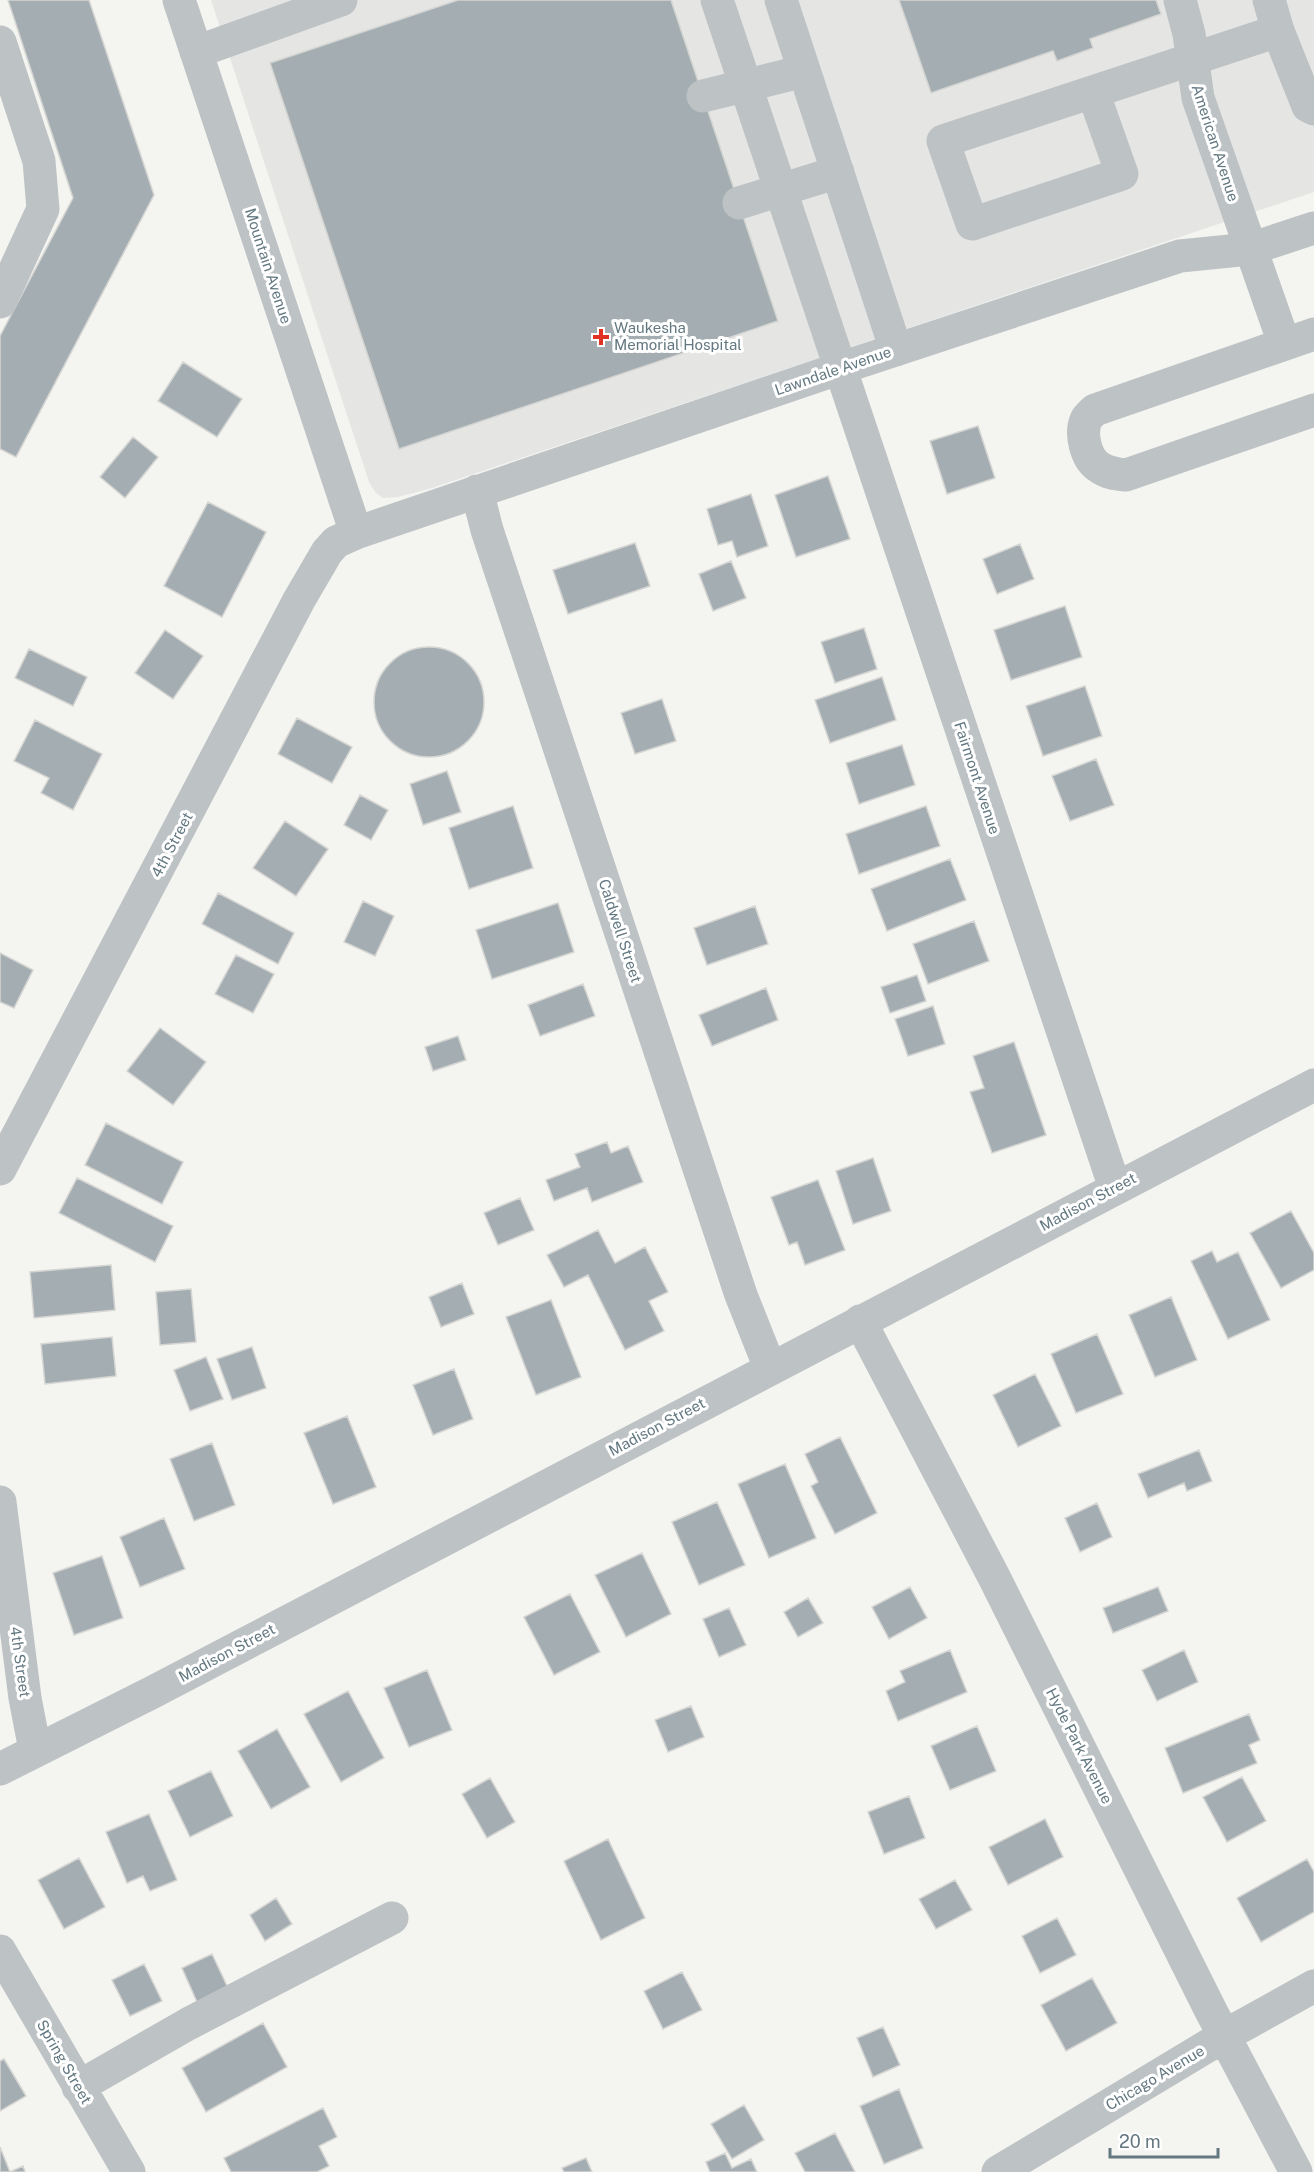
<svg xmlns="http://www.w3.org/2000/svg" width="1314" height="2172" font-family="'Public Sans',sans-serif">
<rect width="100%" height="100%" fill="#f4f4f0"/>
<!-- built -->
<path fill="#e5e5e4" d="M 211,0 L 1314,0 L 1314,192 L 432,488 L 398,497 L 383,498 L 375,492 L 369,482 Z"/>
<!-- building -->
<path fill="#a4aeb2" stroke="#d5d5d3" stroke-width="1.5" d="M 8,0 L 89,0 L 154,195 L 16,457 L 0,449 L 0,336 L 73,198 Z
M 458,0 L 671,0 L 778,321 L 399,449 L 270,63 Z
M 899,0 L 1156,0 L 1161,14 L 1090,39 L 1093,48 L 1057,61 L 1053,51 L 931,93 Z
M 183,362 L 242,399 L 217,437 L 158,401 Z
M 978,426 L 995,478 L 947,494 L 930,441 Z
M 133,437 L 158,457 L 125,498 L 100,477 Z
M 828,476 L 850,539 L 796,557 L 775,495 Z
M 751,494 L 768,546 L 737,557 L 732,541 L 718,545 L 707,509 Z
M 208,502 L 266,532 L 222,617 L 164,586 Z
M 635,543 L 650,586 L 568,614 L 553,570 Z
M 1020,544 L 1034,579 L 997,594 L 983,559 Z
M 731,561 L 746,598 L 713,611 L 699,574 Z
M 1065,606 L 1082,657 L 1011,680 L 994,630 Z
M 864,628 L 877,669 L 835,683 L 821,642 Z
M 165,630 L 203,656 L 173,699 L 135,673 Z
M374 702a55 55 0 1 1 110 0a55 55 0 1 1-110 0Z
M 29,649 L 87,677 L 73,706 L 15,678 Z
M 882,677 L 896,720 L 830,743 L 815,700 Z
M 1085,686 L 1102,736 L 1043,756 L 1026,706 Z
M 662,699 L 676,741 L 635,754 L 621,713 Z
M 297,718 L 352,747 L 332,783 L 278,754 Z
M 35,720 L 102,754 L 73,810 L 41,793 L 49,778 L 14,761 Z
M 902,745 L 915,785 L 859,804 L 846,763 Z
M 1096,759 L 1114,805 L 1070,821 L 1052,776 Z
M 447,771 L 461,812 L 423,825 L 410,784 Z
M 360,795 L 388,810 L 371,840 L 344,825 Z
M 513,806 L 533,868 L 469,889 L 449,828 Z
M 926,806 L 940,846 L 859,874 L 846,834 Z
M 285,821 L 328,849 L 296,896 L 253,868 Z
M 950,859 L 966,900 L 887,931 L 871,889 Z
M 218,893 L 294,933 L 278,964 L 202,924 Z
M 363,901 L 394,916 L 375,956 L 344,942 Z
M 558,903 L 574,952 L 492,979 L 476,930 Z
M 755,906 L 768,944 L 707,965 L 694,928 Z
M 974,921 L 989,961 L 928,984 L 913,944 Z
M 0,953 L 33,970 L 14,1008 L 0,1002 Z
M 236,955 L 274,974 L 253,1013 L 215,994 Z
M 917,975 L 926,1001 L 890,1013 L 881,987 Z
M 583,984 L 595,1016 L 540,1036 L 528,1005 Z
M 766,988 L 778,1020 L 712,1046 L 699,1015 Z
M 933,1006 L 945,1044 L 908,1056 L 895,1019 Z
M 160,1028 L 206,1062 L 173,1105 L 127,1071 Z
M 458,1036 L 466,1060 L 433,1071 L 425,1047 Z
M 1014,1042 L 1046,1135 L 992,1153 L 970,1092 L 984,1088 L 973,1056 Z
M 106,1123 L 183,1162 L 162,1204 L 85,1165 Z
M 607,1142 L 611,1153 L 628,1146 L 643,1182 L 592,1202 L 587,1188 L 554,1201 L 546,1180 L 580,1167 L 575,1154 Z
M 873,1158 L 891,1211 L 853,1224 L 836,1171 Z
M 77,1178 L 173,1226 L 155,1262 L 59,1213 Z
M 818,1180 L 845,1250 L 805,1265 L 797,1242 L 789,1245 L 771,1197 Z
M 520,1198 L 534,1230 L 498,1245 L 484,1213 Z
M 1291,1211 L 1314,1253 L 1314,1270 L 1281,1288 L 1250,1233 Z
M 598,1230 L 615,1263 L 645,1247 L 668,1292 L 649,1301 L 664,1331 L 625,1350 L 588,1275 L 564,1287 L 547,1255 Z
M 1212,1251 L 1217,1262 L 1238,1252 L 1270,1320 L 1228,1339 L 1191,1261 Z
M 111,1265 L 115,1310 L 34,1318 L 30,1272 Z
M 462,1283 L 474,1314 L 441,1327 L 429,1297 Z
M 191,1289 L 196,1342 L 160,1345 L 156,1292 Z
M 1171,1297 L 1197,1360 L 1155,1377 L 1129,1315 Z
M 551,1300 L 581,1377 L 536,1395 L 506,1317 Z
M 1097,1334 L 1123,1394 L 1076,1413 L 1051,1354 Z
M 112,1337 L 116,1376 L 45,1384 L 41,1344 Z
M 252,1347 L 266,1388 L 232,1400 L 217,1359 Z
M 206,1357 L 223,1399 L 190,1411 L 174,1370 Z
M 454,1369 L 473,1419 L 433,1435 L 413,1385 Z
M 1035,1374 L 1061,1426 L 1018,1447 L 993,1395 Z
M 347,1416 L 376,1487 L 333,1504 L 304,1433 Z
M 840,1437 L 877,1513 L 835,1534 L 811,1486 L 818,1482 L 805,1454 Z
M 212,1443 L 235,1505 L 194,1521 L 170,1459 Z
M 1199,1450 L 1212,1481 L 1187,1491 L 1184,1483 L 1148,1498 L 1138,1474 Z
M 785,1464 L 816,1538 L 769,1558 L 738,1484 Z
M 717,1502 L 745,1565 L 699,1585 L 672,1522 Z
M 1097,1503 L 1112,1537 L 1080,1552 L 1065,1518 Z
M 164,1518 L 185,1569 L 140,1587 L 120,1537 Z
M 642,1553 L 671,1614 L 626,1637 L 595,1575 Z
M 102,1556 L 123,1618 L 74,1635 L 53,1573 Z
M 910,1587 L 927,1618 L 889,1639 L 872,1607 Z
M 1158,1587 L 1168,1611 L 1113,1633 L 1103,1608 Z
M 570,1594 L 600,1652 L 554,1675 L 524,1617 Z
M 808,1598 L 823,1623 L 798,1637 L 784,1612 Z
M 729,1608 L 746,1645 L 719,1657 L 703,1619 Z
M 950,1650 L 967,1692 L 898,1721 L 886,1691 L 905,1682 L 900,1671 Z
M 1184,1650 L 1198,1682 L 1157,1701 L 1142,1670 Z
M 427,1670 L 452,1730 L 409,1747 L 384,1688 Z
M 348,1691 L 384,1758 L 341,1782 L 304,1714 Z
M 691,1706 L 704,1737 L 668,1752 L 655,1720 Z
M 1249,1714 L 1260,1740 L 1249,1745 L 1257,1763 L 1183,1793 L 1165,1748 Z
M 977,1726 L 996,1771 L 950,1790 L 931,1746 Z
M 277,1729 L 310,1787 L 271,1809 L 238,1751 Z
M 211,1771 L 233,1816 L 190,1837 L 168,1791 Z
M 1242,1777 L 1266,1821 L 1227,1842 L 1203,1797 Z
M 490,1778 L 515,1822 L 487,1838 L 462,1794 Z
M 909,1796 L 925,1838 L 884,1854 L 868,1812 Z
M 149,1814 L 177,1880 L 150,1891 L 143,1876 L 127,1883 L 106,1832 Z
M 1045,1819 L 1063,1857 L 1008,1885 L 989,1847 Z
M 608,1839 L 645,1918 L 601,1940 L 564,1861 Z
M 79,1858 L 105,1907 L 64,1929 L 38,1880 Z
M 1307,1859 L 1314,1872 L 1314,1912 L 1261,1942 L 1237,1898 Z
M 955,1880 L 972,1910 L 936,1929 L 919,1899 Z
M 276,1898 L 292,1924 L 265,1941 L 250,1915 Z
M 1057,1918 L 1076,1955 L 1040,1973 L 1022,1936 Z
M 212,1954 L 228,1988 L 197,2002 L 182,1968 Z
M 144,1964 L 162,2001 L 130,2016 L 112,1980 Z
M 682,1972 L 702,2010 L 663,2029 L 644,1991 Z
M 1092,1978 L 1117,2023 L 1066,2051 L 1041,2005 Z
M 263,2023 L 287,2067 L 206,2112 L 182,2068 Z
M 883,2027 L 900,2065 L 873,2077 L 857,2038 Z
M 4,2059 L 26,2096 L 0,2111 L 0,2061 Z
M 899,2089 L 923,2148 L 884,2164 L 860,2106 Z
M 744,2105 L 764,2140 L 732,2159 L 711,2124 Z
M 323,2108 L 337,2137 L 319,2146 L 329,2166 L 317,2172 L 231,2172 L 224,2158 Z
M 835,2133 L 855,2172 L 805,2172 L 795,2153 Z
M 0,2147 L 10,2172 L 23,2166 L 25,2172 L 0,2172 Z
M 725,2153 L 732,2168 L 751,2159 L 757,2172 L 710,2172 L 706,2162 Z
M 586,2158 L 592,2172 L 564,2172 L 562,2168 Z"/>
<g fill="none" stroke-linecap="round" stroke-linejoin="round">
<!-- minor -->
<path stroke="#bdc2c4" stroke-width="33" d="M 179,0 L 356,533
M 717,0 L 1115,1188
M 781,0 L 896,350
M 1180,0 L 1189,34 L 1198,98 L 1284,343
M 1278,31 L 1308,106 L 1314,109
M 0,42 L 39,161 L 43,209 L 0,302
M 196,52 L 341,0
M 1093,92 L 1122,174 L 972,224 L 943,141 L 1278,31 L 1269,0
M 703,96 L 804,71
M 739,203 L 838,172
M 1314,334 L 1095,410 C 1092,413 1088,416 1086,420 C 1080,434 1086,459 1099,467 C 1107,473 1116,474 1126,475 L 1314,410
M 477,491 L 487,530 L 741,1295 L 770,1368
M 0,1169 L 299,600 L 327,552 L 336,542 L 356,533 L 841,368 L 1180,256 L 1250,249 L 1314,228
M 860,1321 L 994,1577 L 1211,2011 L 1296,2172
M 0,1502 L 25,1698 L 35,1750
M 0,1769 L 151,1693 L 1314,1085
M 0,1951 L 129,2172
M 78,2087 L 188,2024 L 392,1918
M 998,2172 L 1224,2036 L 1314,1986"/>
</g>
<!-- markers -->
<path fill="#e13323" stroke="#fff" stroke-width="2" d="M598 328h6v6h6v6h-6v6h-6v-6h-6v-6h6z"/>
<g text-anchor="middle" stroke-width="6" stroke-linejoin="round" paint-order="stroke">
<!-- street labels -->
<g font-size="15" fill="#637881" stroke="#fff">
<text transform="translate(1215 143) rotate(72)" y="5">American Avenue</text>
<text transform="translate(268 266) rotate(72)" y="5">Mountain Avenue</text>
<text transform="translate(833 371) rotate(-19)" y="5">Lawndale Avenue</text>
<text transform="translate(977 778) rotate(72)" y="5">Fairmont Avenue</text>
<text transform="translate(172 845) rotate(-62)" y="5">4th Street</text>
<text transform="translate(620 931) rotate(72)" y="5">Caldwell Street</text>
<text transform="translate(1088 1202) rotate(-28)" y="5">Madison Street</text>
<text transform="translate(657 1427) rotate(-28)" y="5">Madison Street</text>
<text transform="translate(227 1653) rotate(-28)" y="5">Madison Street</text>
<text transform="translate(20 1662) rotate(82)" y="5">4th Street</text>
<text transform="translate(1079 1746) rotate(63)" y="5">Hyde Park Avenue</text>
<text transform="translate(64 2062) rotate(60)" y="5">Spring Street</text>
<text transform="translate(1155 2078) rotate(-31)" y="5">Chicago Avenue</text>
</g>
<!-- poi labels -->
<g font-size="15" fill="#637881" stroke="#fff" text-anchor="start">
<text x="614" y="333">Waukesha<tspan x="614" dy="17">Memorial Hospital</tspan></text>
</g>
</g>
<!-- scale -->
<path d="M1110 2148v9h108v-9" fill="none" stroke="#637881" stroke-width="3"/>
<text x="1119" y="2148" font-size="18" fill="#637881" stroke="#ffffff" stroke-width="4.5" paint-order="stroke">20 m</text>
</svg>
